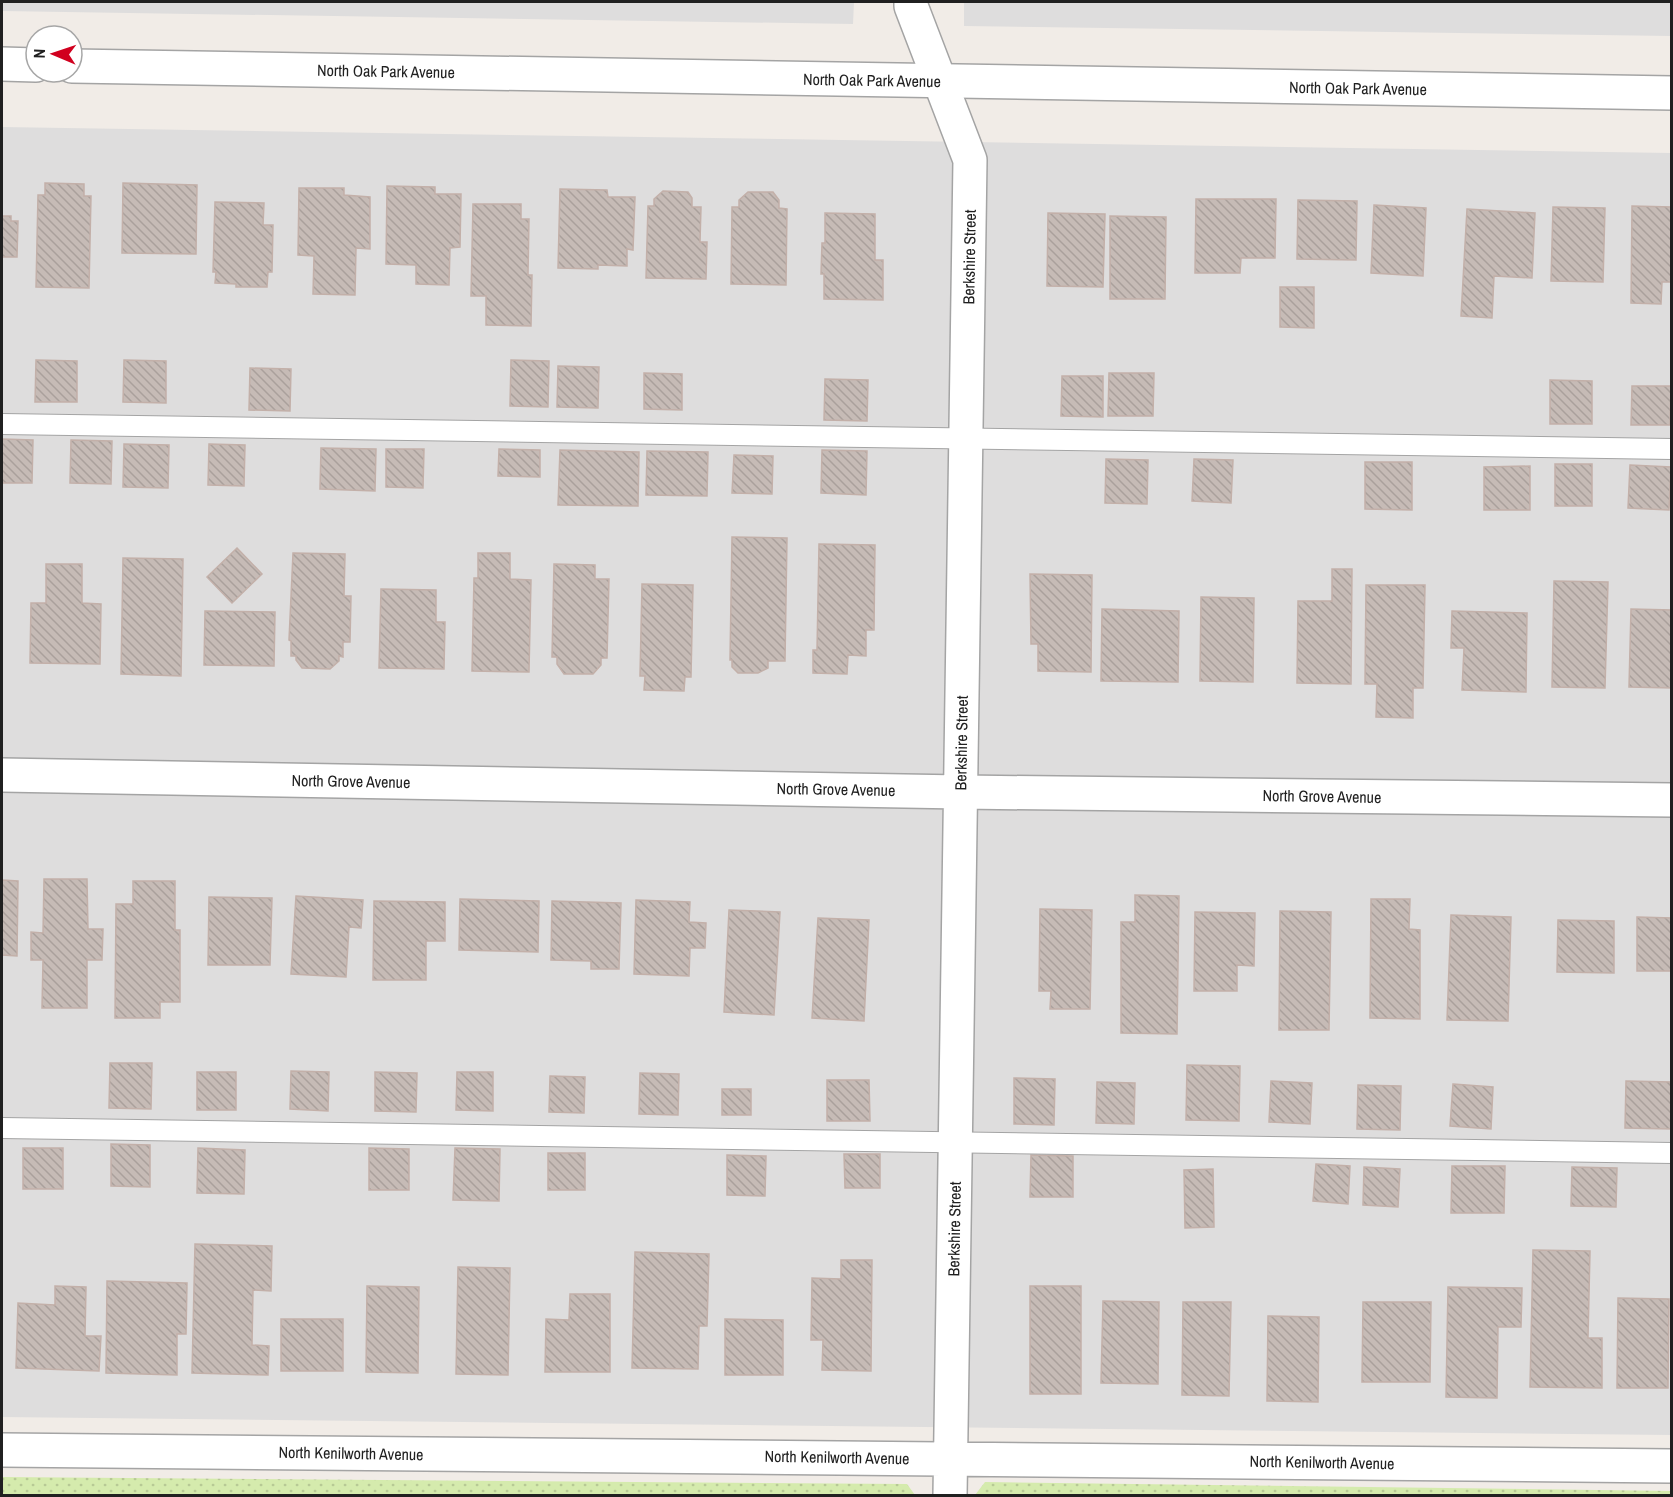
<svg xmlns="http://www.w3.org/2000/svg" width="1673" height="1497" font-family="'Archivo Narrow',sans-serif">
<defs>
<pattern id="grass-dots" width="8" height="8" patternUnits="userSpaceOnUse" patternTransform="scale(1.5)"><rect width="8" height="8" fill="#d5ebad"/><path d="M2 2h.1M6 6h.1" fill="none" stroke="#b7c995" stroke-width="1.8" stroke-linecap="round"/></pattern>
<pattern id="building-back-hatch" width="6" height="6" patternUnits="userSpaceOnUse" patternTransform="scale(1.5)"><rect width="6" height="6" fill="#c6bbb6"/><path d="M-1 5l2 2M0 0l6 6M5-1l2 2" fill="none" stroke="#aaa09c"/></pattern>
</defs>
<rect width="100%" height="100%" fill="#f1ece7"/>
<!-- residential -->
<path fill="#dedddd" d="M 2,2 L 854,2 L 853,24 L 2,11 Z
M 964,2 L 1671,2 L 1672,36 L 964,26 Z
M 2,127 L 1671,153 L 1671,1435 L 2,1417 Z"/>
<!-- grass -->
<path fill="url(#grass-dots)" d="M 2,1477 L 907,1484 L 915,1495 L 2,1496 Z
M 985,1482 L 1671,1491 L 1672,1495 L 975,1495 Z"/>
<!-- building -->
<path fill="url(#building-back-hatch)" stroke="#c3b0a9" stroke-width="1.5" d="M 45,183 L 84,184 L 84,196 L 91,196 L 89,288 L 36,287 L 38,195 L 45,195 Z
M 123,183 L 197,185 L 196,254 L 122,253 Z
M 387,186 L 435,187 L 435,194 L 461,194 L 460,247 L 450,248 L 449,285 L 416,284 L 416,265 L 386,264 Z
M 299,188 L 344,188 L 344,195 L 370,197 L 370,249 L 356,248 L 355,295 L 313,294 L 314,256 L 298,255 Z
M 560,189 L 607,190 L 608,197 L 635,197 L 633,250 L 627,249 L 627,266 L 598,265 L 598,269 L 558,268 Z
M 663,191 L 688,192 L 692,198 L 692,207 L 701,207 L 700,242 L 707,242 L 706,279 L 646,278 L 648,206 L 654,206 L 654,199 Z
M 748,192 L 773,192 L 779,200 L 779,208 L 787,209 L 786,285 L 731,284 L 732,207 L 739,207 L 739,200 Z
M 1196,199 L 1276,199 L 1275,258 L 1241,258 L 1240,273 L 1195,273 Z
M 1298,200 L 1357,201 L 1356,260 L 1297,259 Z
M 215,202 L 264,203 L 263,225 L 273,225 L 272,272 L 268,272 L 267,287 L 236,287 L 236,284 L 215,283 L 216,272 L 213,272 Z
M 473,204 L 521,204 L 521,219 L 529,219 L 528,275 L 532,275 L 531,326 L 486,325 L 486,296 L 471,296 Z
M 1374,205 L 1426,208 L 1423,276 L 1371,273 Z
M 1632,206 L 1672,207 L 1672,282 L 1662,282 L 1661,304 L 1631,303 Z
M 1553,207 L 1605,208 L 1603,282 L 1551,281 Z
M 1467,209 L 1535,213 L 1532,278 L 1494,276 L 1492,318 L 1461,316 Z
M 825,213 L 875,214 L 875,260 L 883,260 L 883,300 L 824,299 L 824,274 L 821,274 L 822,243 L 825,243 Z
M 1048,213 L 1105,214 L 1103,287 L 1047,286 Z
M 2,216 L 11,216 L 11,221 L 18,221 L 17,257 L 2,257 Z
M 1110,216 L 1166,217 L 1165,299 L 1110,299 Z
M 1280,287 L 1314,287 L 1314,328 L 1280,327 Z
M 36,360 L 77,361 L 77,402 L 35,402 Z
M 124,360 L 166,361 L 166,403 L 123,402 Z
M 511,360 L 549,361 L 548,407 L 510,406 Z
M 558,366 L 599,367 L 598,408 L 557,407 Z
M 250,368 L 291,369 L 290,411 L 249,410 Z
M 644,373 L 682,374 L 682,410 L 644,409 Z
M 1109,373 L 1154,373 L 1153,416 L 1108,416 Z
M 1062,376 L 1103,376 L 1103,417 L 1061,416 Z
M 825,379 L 868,380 L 867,421 L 824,420 Z
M 1550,380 L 1592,381 L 1592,424 L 1550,424 Z
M 1632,386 L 1671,386 L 1670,425 L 1631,425 Z
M 2,439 L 33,440 L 32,483 L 2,483 Z
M 71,440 L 112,441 L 111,484 L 70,483 Z
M 124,444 L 169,445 L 168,488 L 123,487 Z
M 209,444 L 245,445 L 244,486 L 208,485 Z
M 321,448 L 376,449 L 375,491 L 320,489 Z
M 386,449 L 424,449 L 423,488 L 386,487 Z
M 499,449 L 540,450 L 540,477 L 498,476 Z
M 560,450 L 639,452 L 638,506 L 558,505 Z
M 822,450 L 867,451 L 866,495 L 821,493 Z
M 647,451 L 708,452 L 707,496 L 646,495 Z
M 734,455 L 773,456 L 772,494 L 732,493 Z
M 1106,459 L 1148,460 L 1147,504 L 1105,503 Z
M 1194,459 L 1233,460 L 1231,503 L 1192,501 Z
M 1365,462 L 1412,462 L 1412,510 L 1365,509 Z
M 1555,464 L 1592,464 L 1592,506 L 1555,506 Z
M 1630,465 L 1671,467 L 1669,510 L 1628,508 Z
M 1530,466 L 1530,510 L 1484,510 L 1484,467 Z
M 732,537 L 787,538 L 785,661 L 768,661 L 768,668 L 758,673 L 738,673 L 732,667 L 732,660 L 730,660 Z
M 819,544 L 875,545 L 874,630 L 866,630 L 866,656 L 848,655 L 847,674 L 813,673 L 813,650 L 817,650 Z
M 237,548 L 262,574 L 232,603 L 207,577 Z
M 293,553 L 345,554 L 344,596 L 351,596 L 350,642 L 343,642 L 343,657 L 339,656 L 339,661 L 330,669 L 302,668 L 296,660 L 296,656 L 291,656 L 291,641 L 289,640 Z
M 478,553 L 510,553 L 510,579 L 531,580 L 529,672 L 472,671 L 474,578 L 478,578 Z
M 123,558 L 183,559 L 181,676 L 121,674 Z
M 46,564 L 82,564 L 82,603 L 101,604 L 100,664 L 30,663 L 31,603 L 46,603 Z
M 554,564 L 595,565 L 595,579 L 609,579 L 607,658 L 601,658 L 601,665 L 593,674 L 564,674 L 557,664 L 557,657 L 552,657 Z
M 1332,569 L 1352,569 L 1351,684 L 1297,683 L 1298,601 L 1332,601 Z
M 1030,574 L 1092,575 L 1091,672 L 1038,671 L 1038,644 L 1031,644 Z
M 1554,581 L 1608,582 L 1605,688 L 1552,687 Z
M 642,584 L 693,585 L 691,677 L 685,677 L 684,691 L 644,690 L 645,676 L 640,676 Z
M 1366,585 L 1425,585 L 1423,688 L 1413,688 L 1413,718 L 1376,717 L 1377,684 L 1365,684 Z
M 381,589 L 436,590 L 436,622 L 445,622 L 444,669 L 379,668 Z
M 1201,597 L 1254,598 L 1253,682 L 1200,681 Z
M 1102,609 L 1179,611 L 1178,682 L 1101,681 Z
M 1631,609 L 1672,610 L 1672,688 L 1629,687 Z
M 205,611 L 275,612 L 274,666 L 204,665 Z
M 1452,611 L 1527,613 L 1526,692 L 1462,690 L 1464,648 L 1451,648 Z
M 44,879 L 87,879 L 88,929 L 103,929 L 102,960 L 87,960 L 87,1008 L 42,1008 L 43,960 L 31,960 L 31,932 L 43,933 Z
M 2,880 L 18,881 L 17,956 L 2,955 Z
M 133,881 L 175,881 L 175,930 L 180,930 L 180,1002 L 160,1002 L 160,1018 L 115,1018 L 116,904 L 133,904 Z
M 1135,895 L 1179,896 L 1177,1034 L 1121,1033 L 1121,922 L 1135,922 Z
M 296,896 L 363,900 L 361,928 L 349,927 L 346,977 L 291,974 Z
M 209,897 L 272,898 L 270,965 L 208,965 Z
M 460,899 L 539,901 L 538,952 L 459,950 Z
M 1371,899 L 1410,899 L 1409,929 L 1420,930 L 1420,1019 L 1370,1018 Z
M 636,900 L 690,902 L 689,922 L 706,923 L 705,948 L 690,948 L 689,976 L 634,974 Z
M 374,901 L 445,902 L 445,941 L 426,941 L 426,980 L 373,980 Z
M 552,901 L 621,903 L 619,969 L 591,969 L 591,961 L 551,960 Z
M 1040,909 L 1092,910 L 1090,1009 L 1050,1009 L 1051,991 L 1039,991 Z
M 729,910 L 780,912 L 774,1015 L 724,1012 Z
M 1280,911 L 1331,912 L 1329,1030 L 1279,1030 Z
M 1195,912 L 1255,913 L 1254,966 L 1237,965 L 1237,991 L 1194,991 Z
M 1451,915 L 1511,917 L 1508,1021 L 1447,1020 Z
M 1637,917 L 1672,918 L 1672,971 L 1637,971 Z
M 818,918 L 869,920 L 864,1021 L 812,1018 Z
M 1558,920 L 1614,921 L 1614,973 L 1557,972 Z
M 110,1063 L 152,1063 L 151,1109 L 109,1108 Z
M 1187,1065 L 1240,1066 L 1239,1121 L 1186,1120 Z
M 291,1071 L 329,1072 L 328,1111 L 290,1109 Z
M 197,1072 L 236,1072 L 236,1110 L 197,1110 Z
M 375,1072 L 417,1073 L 416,1112 L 375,1111 Z
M 457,1072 L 493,1072 L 493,1111 L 456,1110 Z
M 640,1073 L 679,1074 L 678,1115 L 639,1114 Z
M 550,1076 L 585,1077 L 584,1113 L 549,1112 Z
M 1014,1078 L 1055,1079 L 1054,1125 L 1014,1124 Z
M 827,1080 L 869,1080 L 870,1121 L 827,1121 Z
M 1271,1081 L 1312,1083 L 1310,1124 L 1269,1122 Z
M 1626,1081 L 1672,1082 L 1672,1129 L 1625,1128 Z
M 1097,1082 L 1135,1083 L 1134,1124 L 1096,1123 Z
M 1453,1084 L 1493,1087 L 1491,1129 L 1450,1126 Z
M 1358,1085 L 1401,1086 L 1400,1130 L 1357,1129 Z
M 722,1089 L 751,1089 L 751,1115 L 722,1115 Z
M 111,1144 L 150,1145 L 150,1187 L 111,1186 Z
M 23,1148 L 63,1148 L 63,1189 L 23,1189 Z
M 198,1148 L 245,1150 L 244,1194 L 197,1193 Z
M 369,1148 L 409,1149 L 409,1190 L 369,1190 Z
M 455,1148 L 500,1149 L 499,1201 L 453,1200 Z
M 548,1153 L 585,1153 L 585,1190 L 548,1190 Z
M 844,1154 L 880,1154 L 880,1188 L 845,1188 Z
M 727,1155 L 766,1156 L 765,1196 L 727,1195 Z
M 1031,1155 L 1073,1156 L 1073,1197 L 1030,1197 Z
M 1316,1164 L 1350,1166 L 1348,1204 L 1313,1201 Z
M 1452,1166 L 1505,1166 L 1504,1213 L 1451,1213 Z
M 1364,1167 L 1400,1169 L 1398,1207 L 1363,1205 Z
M 1572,1167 L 1617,1168 L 1616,1207 L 1571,1206 Z
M 1213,1169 L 1214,1227 L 1185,1228 L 1184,1170 Z
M 195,1244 L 272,1246 L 271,1291 L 253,1290 L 252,1345 L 269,1346 L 268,1375 L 192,1373 Z
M 1533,1250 L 1590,1251 L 1588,1338 L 1602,1338 L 1602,1388 L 1530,1387 Z
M 635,1252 L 709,1254 L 707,1326 L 699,1326 L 698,1369 L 632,1368 Z
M 841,1260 L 872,1260 L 871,1371 L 822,1370 L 823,1340 L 811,1340 L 812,1278 L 841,1279 Z
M 458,1267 L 510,1268 L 508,1375 L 456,1374 Z
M 107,1281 L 187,1283 L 186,1334 L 177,1334 L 177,1375 L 106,1373 Z
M 55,1286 L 86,1287 L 85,1336 L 101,1336 L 99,1371 L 16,1368 L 18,1303 L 55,1305 Z
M 367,1286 L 419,1287 L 418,1373 L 366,1372 Z
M 1030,1286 L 1081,1286 L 1081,1394 L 1030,1394 Z
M 1448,1287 L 1522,1288 L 1521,1327 L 1498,1327 L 1497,1398 L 1446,1397 Z
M 570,1294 L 610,1294 L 610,1372 L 545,1372 L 546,1319 L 569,1320 Z
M 1618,1298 L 1669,1299 L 1668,1388 L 1617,1388 Z
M 1103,1301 L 1159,1302 L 1158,1384 L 1101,1383 Z
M 1183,1302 L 1231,1302 L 1229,1396 L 1182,1395 Z
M 1363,1302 L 1431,1302 L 1430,1382 L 1362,1382 Z
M 1268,1316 L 1319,1317 L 1318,1402 L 1267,1401 Z
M 281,1319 L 343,1319 L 343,1371 L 281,1371 Z
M 725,1319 L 783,1320 L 783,1375 L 725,1375 Z"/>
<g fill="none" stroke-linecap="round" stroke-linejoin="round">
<defs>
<path id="service" d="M 2,424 L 1672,449
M 2,1128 L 1672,1153"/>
<path id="minor" d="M 911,2 L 911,6 L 970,160 L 950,1496
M 2,775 L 961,792 L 1672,800
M 2,1450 L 1672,1466"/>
<path id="tertiary" d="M 2,64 L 36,65
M 72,66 L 1672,93"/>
</defs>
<!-- service casing -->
<use href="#service" stroke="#a4a4a4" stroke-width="22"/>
<!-- minor casing -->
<use href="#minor" stroke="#a4a4a4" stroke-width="36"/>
<!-- tertiary casing -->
<use href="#tertiary" stroke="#a4a4a4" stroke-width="36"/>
<!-- service -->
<use href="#service" stroke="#fff" stroke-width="20"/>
<!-- minor -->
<use href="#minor" stroke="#fff" stroke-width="33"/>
<!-- tertiary -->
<use href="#tertiary" stroke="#fff" stroke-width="33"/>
</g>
<g text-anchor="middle" stroke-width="4.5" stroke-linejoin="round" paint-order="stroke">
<!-- street labels -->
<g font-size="16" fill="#202020" stroke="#fff">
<text transform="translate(386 71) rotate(1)" y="6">North Oak Park Avenue</text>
<text transform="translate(872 80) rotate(1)" y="6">North Oak Park Avenue</text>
<text transform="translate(1358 88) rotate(1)" y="6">North Oak Park Avenue</text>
<text transform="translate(969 257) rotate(-89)" y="6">Berkshire Street</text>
<text transform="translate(961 743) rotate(-89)" y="6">Berkshire Street</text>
<text transform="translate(351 781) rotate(1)" y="6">North Grove Avenue</text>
<text transform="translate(836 789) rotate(1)" y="6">North Grove Avenue</text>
<text transform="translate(1322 796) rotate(1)" y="6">North Grove Avenue</text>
<text transform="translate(954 1229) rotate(-89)" y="6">Berkshire Street</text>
<text transform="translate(351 1453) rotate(1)" y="6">North Kenilworth Avenue</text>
<text transform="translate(837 1457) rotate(1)" y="6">North Kenilworth Avenue</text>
<text transform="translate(1322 1462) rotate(1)" y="6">North Kenilworth Avenue</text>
</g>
</g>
<!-- border -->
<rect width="1673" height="1497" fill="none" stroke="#202020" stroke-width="6"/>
<!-- north arrow -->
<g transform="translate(54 54) rotate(272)"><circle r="28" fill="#ffffff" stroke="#a6a6a6" stroke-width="1.5"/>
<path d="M0-4.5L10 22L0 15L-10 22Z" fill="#d1001f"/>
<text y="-9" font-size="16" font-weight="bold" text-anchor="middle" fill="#202020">N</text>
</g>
</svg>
